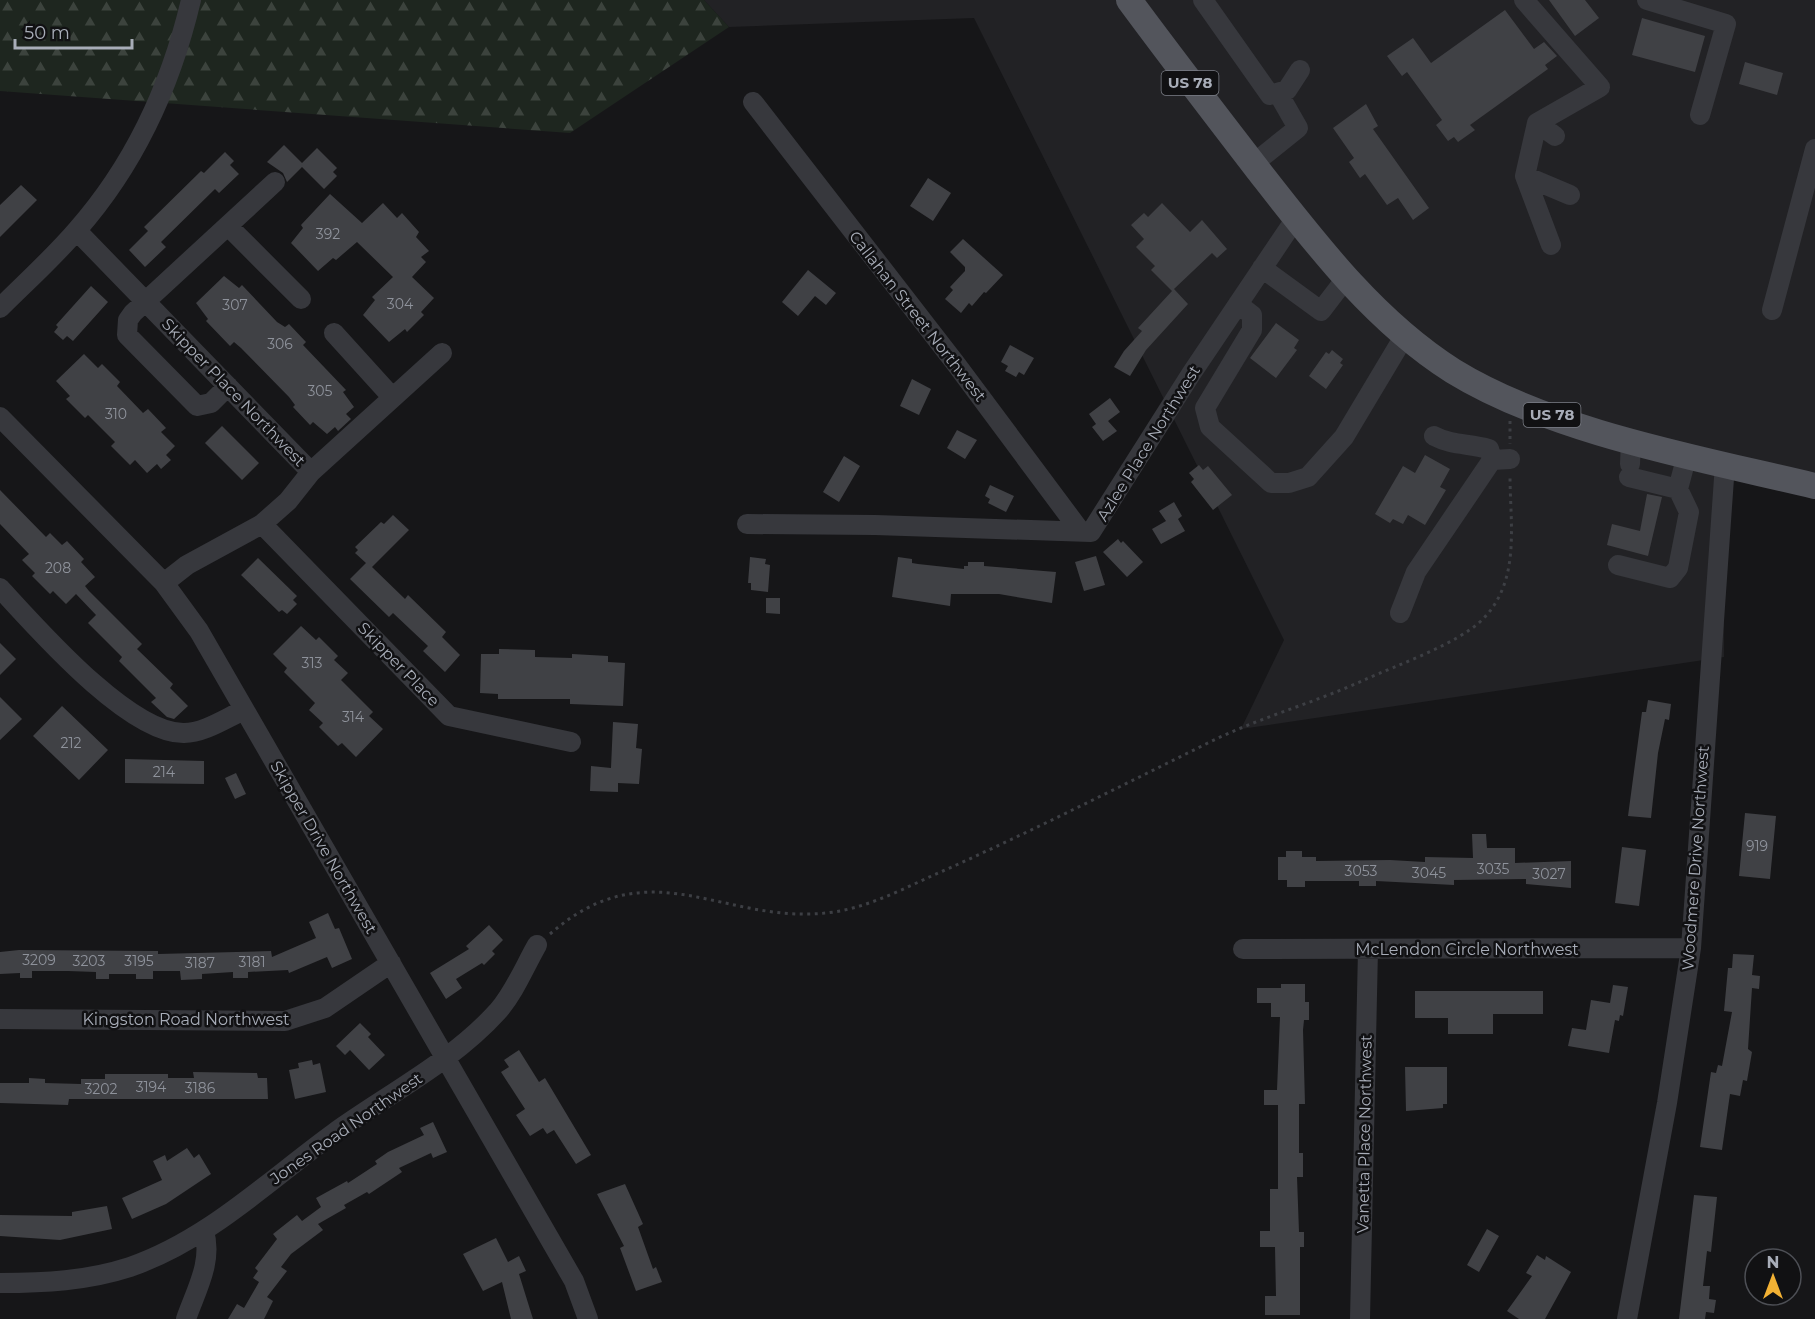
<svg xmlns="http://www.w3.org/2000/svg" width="1815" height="1319" font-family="Montserrat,sans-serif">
<defs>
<pattern id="forest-firs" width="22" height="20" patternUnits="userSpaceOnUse" patternTransform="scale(1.5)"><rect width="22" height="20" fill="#1e261f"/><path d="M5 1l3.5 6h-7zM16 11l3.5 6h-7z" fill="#3c433d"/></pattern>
</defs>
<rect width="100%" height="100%" fill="#161618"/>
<!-- built -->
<path fill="#222225" d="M 704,0 L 1815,0 L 1815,495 L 1723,472 L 1724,657 L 1241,729 L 1284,640 L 974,18 L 729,27 Z"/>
<!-- forest -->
<path fill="url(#forest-firs)" d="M 0,0 L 704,0 L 729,27 L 570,133 L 0,91 Z"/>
<!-- building -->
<path fill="#404145" d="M 1549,0 L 1585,0 L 1599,18 L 1575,36 Z
M 1505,10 L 1534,49 L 1544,42 L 1557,56 L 1545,65 L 1548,69 L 1470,125 L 1475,130 L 1458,142 L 1454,137 L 1448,141 L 1436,125 L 1442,120 L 1407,72 L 1402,76 L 1387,56 L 1413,38 L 1431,63 Z
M 1642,18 L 1705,36 L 1695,72 L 1632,55 Z
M 1745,62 L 1783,73 L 1777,95 L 1739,84 Z
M 1366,104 L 1378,126 L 1373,129 L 1429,208 L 1413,220 L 1398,198 L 1387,205 L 1365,174 L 1360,178 L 1349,162 L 1354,158 L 1333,128 Z
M 284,145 L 302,163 L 317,148 L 337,168 L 333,172 L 337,176 L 324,189 L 302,167 L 287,182 L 283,173 L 267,162 Z
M 225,152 L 234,161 L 230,165 L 239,174 L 219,193 L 215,189 L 161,242 L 166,247 L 145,267 L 129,250 L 148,231 L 144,227 L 201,171 L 204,173 Z
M 928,178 L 951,193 L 933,221 L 910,206 Z
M 21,185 L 37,200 L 0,237 L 0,205 Z
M 330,194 L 362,223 L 383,203 L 397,218 L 402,213 L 419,232 L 416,237 L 429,251 L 421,257 L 426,262 L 412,277 L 434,298 L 421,312 L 424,315 L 407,332 L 405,329 L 389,342 L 363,315 L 375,300 L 372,297 L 393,277 L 357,242 L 336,260 L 333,258 L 318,271 L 291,243 L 303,228 L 301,225 Z
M 1162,203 L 1190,232 L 1202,220 L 1227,249 L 1217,258 L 1212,253 L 1174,289 L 1188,304 L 1146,350 L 1130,376 L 1114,367 L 1124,351 L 1142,331 L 1138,328 L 1172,291 L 1151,270 L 1155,266 L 1136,247 L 1144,239 L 1131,225 L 1144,213 L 1148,217 Z
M 963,239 L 1003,275 L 986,293 L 984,292 L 972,306 L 969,303 L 961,313 L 945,299 L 953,290 L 950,287 L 965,271 L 965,267 L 950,252 Z
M 808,270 L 836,293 L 826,305 L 815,296 L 798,316 L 782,302 Z
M 224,276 L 239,288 L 242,285 L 277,322 L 285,327 L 289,324 L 306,342 L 303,345 L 346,390 L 343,392 L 354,407 L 346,414 L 351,419 L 338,431 L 335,427 L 327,434 L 313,422 L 310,425 L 293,407 L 295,405 L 289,397 L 241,348 L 234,342 L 230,346 L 206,321 L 208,319 L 196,303 Z
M 91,286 L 108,302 L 73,341 L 67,336 L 63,340 L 54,332 L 58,327 L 56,325 Z
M 1276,323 L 1299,340 L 1294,348 L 1297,350 L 1276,378 L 1250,358 Z
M 1010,345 L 1034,358 L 1024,375 L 1019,372 L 1016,377 L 1005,371 L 1008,366 L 1001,362 Z
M 1332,350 L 1343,359 L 1340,363 L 1343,365 L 1326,389 L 1309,376 L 1326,352 L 1329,354 Z
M 84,354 L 98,368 L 102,364 L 120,382 L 117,386 L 143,413 L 148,409 L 166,428 L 161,432 L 175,446 L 166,455 L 171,460 L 161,469 L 157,464 L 147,473 L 135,460 L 130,465 L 111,446 L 115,442 L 88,415 L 85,418 L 66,399 L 70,396 L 56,381 Z
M 912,379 L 931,389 L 919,415 L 900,406 Z
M 1110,398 L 1120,412 L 1108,421 L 1117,431 L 1103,441 L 1092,427 L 1096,424 L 1089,414 Z
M 222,426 L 259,463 L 242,480 L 205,443 Z
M 957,430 L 977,440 L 965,459 L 947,448 Z
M 1425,455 L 1450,469 L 1440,487 L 1446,490 L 1425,525 L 1408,515 L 1403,524 L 1393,519 L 1390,523 L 1375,514 L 1403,466 L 1415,473 Z
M 844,456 L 860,466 L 839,502 L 823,492 Z
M 1199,465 L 1203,470 L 1208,466 L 1232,495 L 1213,510 L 1191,482 L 1194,479 L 1189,473 Z
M 990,485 L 1014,496 L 1006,512 L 988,503 L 990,499 L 985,496 Z
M 0,490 L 46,537 L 50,533 L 62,545 L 67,541 L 84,559 L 81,562 L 95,577 L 85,586 L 89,591 L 142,644 L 137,649 L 173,684 L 170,688 L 188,706 L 174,719 L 167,717 L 151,702 L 156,698 L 119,661 L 122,657 L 88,623 L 96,615 L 76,594 L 66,604 L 53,591 L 50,594 L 32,576 L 35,573 L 22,560 L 29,554 L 0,524 Z
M 1647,494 L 1662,497 L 1648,556 L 1607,545 L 1612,524 L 1640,531 Z
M 1174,502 L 1182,516 L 1178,519 L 1185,531 L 1161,544 L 1152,529 L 1166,521 L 1159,511 Z
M 393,515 L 409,530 L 372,567 L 405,599 L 408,595 L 446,632 L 442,637 L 460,655 L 445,672 L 423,651 L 428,646 L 393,613 L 389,617 L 350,579 L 366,563 L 355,553 L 358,550 L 355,547 L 381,522 L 384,524 Z
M 1118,539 L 1121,543 L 1123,541 L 1143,562 L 1127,577 L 1103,552 Z
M 1096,556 L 1105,585 L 1084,591 L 1075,562 Z
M 750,557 L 766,559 L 765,564 L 770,565 L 768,592 L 751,590 L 751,583 L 748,583 Z
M 898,557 L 912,559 L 912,563 L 918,564 L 964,569 L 964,566 L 968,566 L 968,562 L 984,562 L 984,566 L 1056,572 L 1052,603 L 999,594 L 951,594 L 950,606 L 892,597 Z
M 258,558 L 297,596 L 293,600 L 297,604 L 287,614 L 282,610 L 279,612 L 241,575 Z
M 766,598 L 780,598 L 780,614 L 766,613 Z
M 301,626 L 316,640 L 319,637 L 338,656 L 334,660 L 348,673 L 341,680 L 373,712 L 369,716 L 383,729 L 356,757 L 342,743 L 338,746 L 319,727 L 323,723 L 309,710 L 315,703 L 284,672 L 287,668 L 273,654 Z
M 0,643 L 16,659 L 0,675 Z
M 499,649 L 535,650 L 535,657 L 572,658 L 572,654 L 608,656 L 608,662 L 625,663 L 623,706 L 570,704 L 570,699 L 498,699 L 498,694 L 480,693 L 481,654 L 499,654 Z
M 0,697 L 22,719 L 0,740 Z
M 1648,700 L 1671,704 L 1669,720 L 1665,719 L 1658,753 L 1651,818 L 1628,816 L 1642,712 L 1646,712 Z
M 62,706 L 108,750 L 79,780 L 33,736 Z
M 613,722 L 638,724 L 636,748 L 642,749 L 639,784 L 618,783 L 618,792 L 590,791 L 591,766 L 611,768 Z
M 125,759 L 204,761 L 204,784 L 125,783 Z
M 236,773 L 246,794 L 235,799 L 225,778 Z
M 1745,813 L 1776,816 L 1770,879 L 1739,876 Z
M 1472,834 L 1486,834 L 1487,848 L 1515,848 L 1515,863 L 1571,861 L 1571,888 L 1526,884 L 1526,879 L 1454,880 L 1454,885 L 1376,881 L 1376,886 L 1359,886 L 1359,881 L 1305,881 L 1305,887 L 1287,887 L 1287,880 L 1278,880 L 1278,857 L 1286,857 L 1286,851 L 1302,851 L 1302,857 L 1316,857 L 1316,861 L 1390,860 L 1425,862 L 1425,857 L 1473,858 Z
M 1622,847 L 1646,850 L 1639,906 L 1615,903 Z
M 328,913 L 335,929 L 339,928 L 352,959 L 332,968 L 327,957 L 289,973 L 288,970 L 248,972 L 248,978 L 233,978 L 233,972 L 202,974 L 202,979 L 181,980 L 180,971 L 153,971 L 153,979 L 136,979 L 136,974 L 109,974 L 109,979 L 96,979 L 96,972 L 68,971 L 32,971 L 32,978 L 20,978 L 20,973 L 0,974 L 0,952 L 19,950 L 158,951 L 158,954 L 271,951 L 272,957 L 316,938 L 309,922 Z
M 489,925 L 503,940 L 492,951 L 495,954 L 484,965 L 482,963 L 456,979 L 462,988 L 446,999 L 430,973 L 469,949 L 466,946 Z
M 1733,954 L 1754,955 L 1752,975 L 1760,976 L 1759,989 L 1752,988 L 1748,1049 L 1752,1052 L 1747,1081 L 1743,1080 L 1740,1096 L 1730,1094 L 1722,1150 L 1700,1147 L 1711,1072 L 1716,1073 L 1718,1065 L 1722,1066 L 1732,1012 L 1724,1011 L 1728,968 L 1732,968 Z
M 1281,984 L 1305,984 L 1305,1002 L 1309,1002 L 1309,1020 L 1304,1020 L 1303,1030 L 1305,1104 L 1299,1104 L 1299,1153 L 1303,1153 L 1303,1177 L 1297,1177 L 1299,1232 L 1304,1232 L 1304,1247 L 1300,1247 L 1300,1315 L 1265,1315 L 1265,1296 L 1276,1296 L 1275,1247 L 1260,1247 L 1260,1231 L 1270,1231 L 1270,1189 L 1278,1189 L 1278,1105 L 1264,1105 L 1264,1090 L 1277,1090 L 1280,1017 L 1271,1017 L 1271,1003 L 1257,1003 L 1257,988 L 1281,988 Z
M 1613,985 L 1628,987 L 1623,1016 L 1620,1015 L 1619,1021 L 1615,1020 L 1609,1053 L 1568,1046 L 1572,1028 L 1586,1030 L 1591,1000 L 1610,1003 Z
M 1415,991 L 1543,991 L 1543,1014 L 1493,1014 L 1493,1034 L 1448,1034 L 1448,1018 L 1415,1018 Z
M 360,1023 L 371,1034 L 368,1037 L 385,1055 L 369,1070 L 350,1050 L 345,1055 L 336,1046 Z
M 519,1050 L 539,1082 L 545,1078 L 591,1155 L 576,1164 L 554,1130 L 547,1134 L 543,1128 L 530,1136 L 516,1115 L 525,1109 L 501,1072 L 509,1067 L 504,1060 Z
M 312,1060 L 313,1065 L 320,1063 L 326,1092 L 295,1099 L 289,1070 L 299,1068 L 298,1063 Z
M 1405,1067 L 1447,1067 L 1447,1104 L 1443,1104 L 1443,1108 L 1406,1111 Z
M 193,1072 L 257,1073 L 258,1078 L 267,1078 L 268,1099 L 69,1099 L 68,1105 L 0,1103 L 0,1083 L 29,1083 L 29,1078 L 45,1079 L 45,1083 L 81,1084 L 81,1079 L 105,1079 L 105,1074 L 168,1074 L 168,1078 L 194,1078 Z
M 433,1122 L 447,1152 L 433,1158 L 431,1153 L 399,1168 L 402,1172 L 369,1194 L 367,1192 L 344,1205 L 346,1208 L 318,1224 L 323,1230 L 291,1254 L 281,1267 L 287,1271 L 267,1297 L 273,1301 L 264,1319 L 228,1319 L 237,1304 L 244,1308 L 259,1282 L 253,1278 L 258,1271 L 255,1268 L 277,1239 L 273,1234 L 297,1215 L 302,1221 L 321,1207 L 316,1198 L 347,1181 L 348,1183 L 377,1164 L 375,1161 L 388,1152 L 424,1135 L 420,1128 Z
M 187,1148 L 194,1158 L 199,1154 L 211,1174 L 166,1204 L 132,1219 L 122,1198 L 162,1180 L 153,1161 L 165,1155 L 167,1161 Z
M 625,1184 L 643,1224 L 638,1227 L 653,1269 L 656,1267 L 662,1282 L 636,1291 L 620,1248 L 624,1246 L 597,1194 Z
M 1694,1195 L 1717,1197 L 1711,1252 L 1707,1251 L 1703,1286 L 1710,1286 L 1709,1299 L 1716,1300 L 1714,1313 L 1706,1312 L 1705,1319 L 1679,1319 Z
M 107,1206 L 112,1229 L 60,1240 L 0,1236 L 0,1215 L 72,1216 L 72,1212 Z
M 1487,1229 L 1499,1236 L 1479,1272 L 1467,1265 Z
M 496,1238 L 508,1262 L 519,1256 L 526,1271 L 519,1274 L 533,1319 L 511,1319 L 502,1282 L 483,1291 L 463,1254 Z
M 1537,1255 L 1545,1260 L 1546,1256 L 1571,1272 L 1545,1319 L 1519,1319 L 1507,1311 L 1532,1276 L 1526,1273 Z"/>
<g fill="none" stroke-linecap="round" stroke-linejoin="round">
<!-- path -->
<path stroke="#3d3f44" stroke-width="3" stroke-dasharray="3 4.5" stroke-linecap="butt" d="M 1510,421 L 1510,444
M 550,934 C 652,845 725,928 834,912 C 873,906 908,886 943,871 C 1034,830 1123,785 1212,741 C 1261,717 1314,703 1364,680 C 1397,665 1458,644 1483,619 C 1521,580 1510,525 1510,475"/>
<!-- minor -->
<path stroke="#37383d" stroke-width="20" d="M 1203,0 L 1270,95 L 1287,90 L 1300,70
M 1524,0 L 1600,87 L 1537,123 L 1525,176 L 1551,245
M 1647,0 L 1726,24 L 1700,115
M 753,102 L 956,364 L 1081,532
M 1537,123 L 1555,136
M 1253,164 L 1298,128 L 1278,93
M 1525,176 L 1570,195
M 228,226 L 301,299
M 77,231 L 311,472
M 1262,268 L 1321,311 L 1347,277
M 1238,304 L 1252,315 L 1252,330 L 1205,408 L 1210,427 L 1271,483 L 1289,483 L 1308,477 L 1344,437 L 1405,335
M 0,308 C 25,283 53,258 77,230 C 135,164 171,85 191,0
M 1772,310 L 1815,149
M 334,333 L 392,397
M 228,386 L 211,403 L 197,406 L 127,335 L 128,320 L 133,313 L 275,182
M 0,417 L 164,583 L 199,631 L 574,1281 L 588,1319
M 1434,436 C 1453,446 1468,443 1489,449 L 1492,460
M 1630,464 L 1631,440
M 1629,477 L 1678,489
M 262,524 L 449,716 L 571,742
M 747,524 L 875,525 L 1091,532 L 1191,374 L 1296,218
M 1618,565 L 1670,578 L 1678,568 L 1689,512 L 1678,489 L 1687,455
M 164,583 L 187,565 L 262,524 L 288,501 L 311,472 L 442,353
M 0,588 C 37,628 129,734 184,733 C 204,733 226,718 244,710
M 1400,613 L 1416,572 L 1492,460 L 1510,459
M 1243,949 L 1691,948
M 0,1019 L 285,1021 L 325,1008 L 391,963
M 0,1283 C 44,1283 87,1281 130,1267 C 208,1240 268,1181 334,1133 C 388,1094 452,1062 498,1011 C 514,993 525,966 537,945
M 186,1319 C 196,1290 213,1262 204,1231
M 1360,1319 L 1368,949
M 1627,1319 L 1667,1103 L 1691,948 L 1725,464"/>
<!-- major -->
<path stroke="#53555c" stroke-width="26" d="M 1129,0 C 1171,57 1215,114 1258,170 C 1315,243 1374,321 1453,371 C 1552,432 1702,459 1815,486"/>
</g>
<g text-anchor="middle" stroke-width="5" stroke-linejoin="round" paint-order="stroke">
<!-- number labels -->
<g font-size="14" fill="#8e929b">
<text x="328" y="239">392</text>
<text x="400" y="309">304</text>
<text x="235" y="310">307</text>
<text x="280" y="349">306</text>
<text x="320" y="396">305</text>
<text x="116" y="419">310</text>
<text x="58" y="573">208</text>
<text x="312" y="668">313</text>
<text x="353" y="722">314</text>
<text x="71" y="748">212</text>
<text x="164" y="777">214</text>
<text x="1757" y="851">919</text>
<text x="1493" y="874">3035</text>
<text x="1361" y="876">3053</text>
<text x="1429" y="878">3045</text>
<text x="1549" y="879">3027</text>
<text x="39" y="965">3209</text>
<text x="89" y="966">3203</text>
<text x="139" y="966">3195</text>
<text x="252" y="967">3181</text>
<text x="200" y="968">3187</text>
<text x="151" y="1092">3194</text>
<text x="200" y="1093">3186</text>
<text x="101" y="1094">3202</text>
</g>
<!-- shield labels -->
<g fill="#111113" stroke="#7b7e86" stroke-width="1.5">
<rect x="1161.5" y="71" width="57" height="24" rx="4.5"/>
<rect x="1523.5" y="403" width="57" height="24" rx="4.5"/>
</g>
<g font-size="15" font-weight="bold" fill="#a8adb8">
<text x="1190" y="88">US 78</text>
<text x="1552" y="420">US 78</text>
</g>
<!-- street labels -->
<g font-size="16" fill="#a8adb8" stroke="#111113">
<text transform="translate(918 316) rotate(52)" y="6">Callahan Street Northwest</text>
<text transform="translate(234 392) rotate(46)" y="6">Skipper Place Northwest</text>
<text transform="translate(1148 443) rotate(-58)" y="6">Azlee Place Northwest</text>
<text transform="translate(399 664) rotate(46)" y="6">Skipper Place</text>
<text transform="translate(324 847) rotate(60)" y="6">Skipper Drive Northwest</text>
<text transform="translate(1695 858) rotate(-86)" y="6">Woodmere Drive Northwest</text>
<text x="1467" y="955">McLendon Circle Northwest</text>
<text x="186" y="1025">Kingston Road Northwest</text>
<text transform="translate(346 1128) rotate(-35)" y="6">Jones Road Northwest</text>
<text transform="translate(1364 1134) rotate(-89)" y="6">Vanetta Place Northwest</text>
</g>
</g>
<!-- north arrow -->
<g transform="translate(1773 1277)"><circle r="28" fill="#111113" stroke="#4d4f55" stroke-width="1.5"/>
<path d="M0-4.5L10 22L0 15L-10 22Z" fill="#f2b134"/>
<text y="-9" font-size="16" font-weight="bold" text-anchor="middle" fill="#a8adb8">N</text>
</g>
<!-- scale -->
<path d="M15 39v9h117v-9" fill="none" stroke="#a8adb8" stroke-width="3"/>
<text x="24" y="39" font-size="18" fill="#a8adb8" stroke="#111113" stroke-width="4.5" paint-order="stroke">50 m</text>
</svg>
